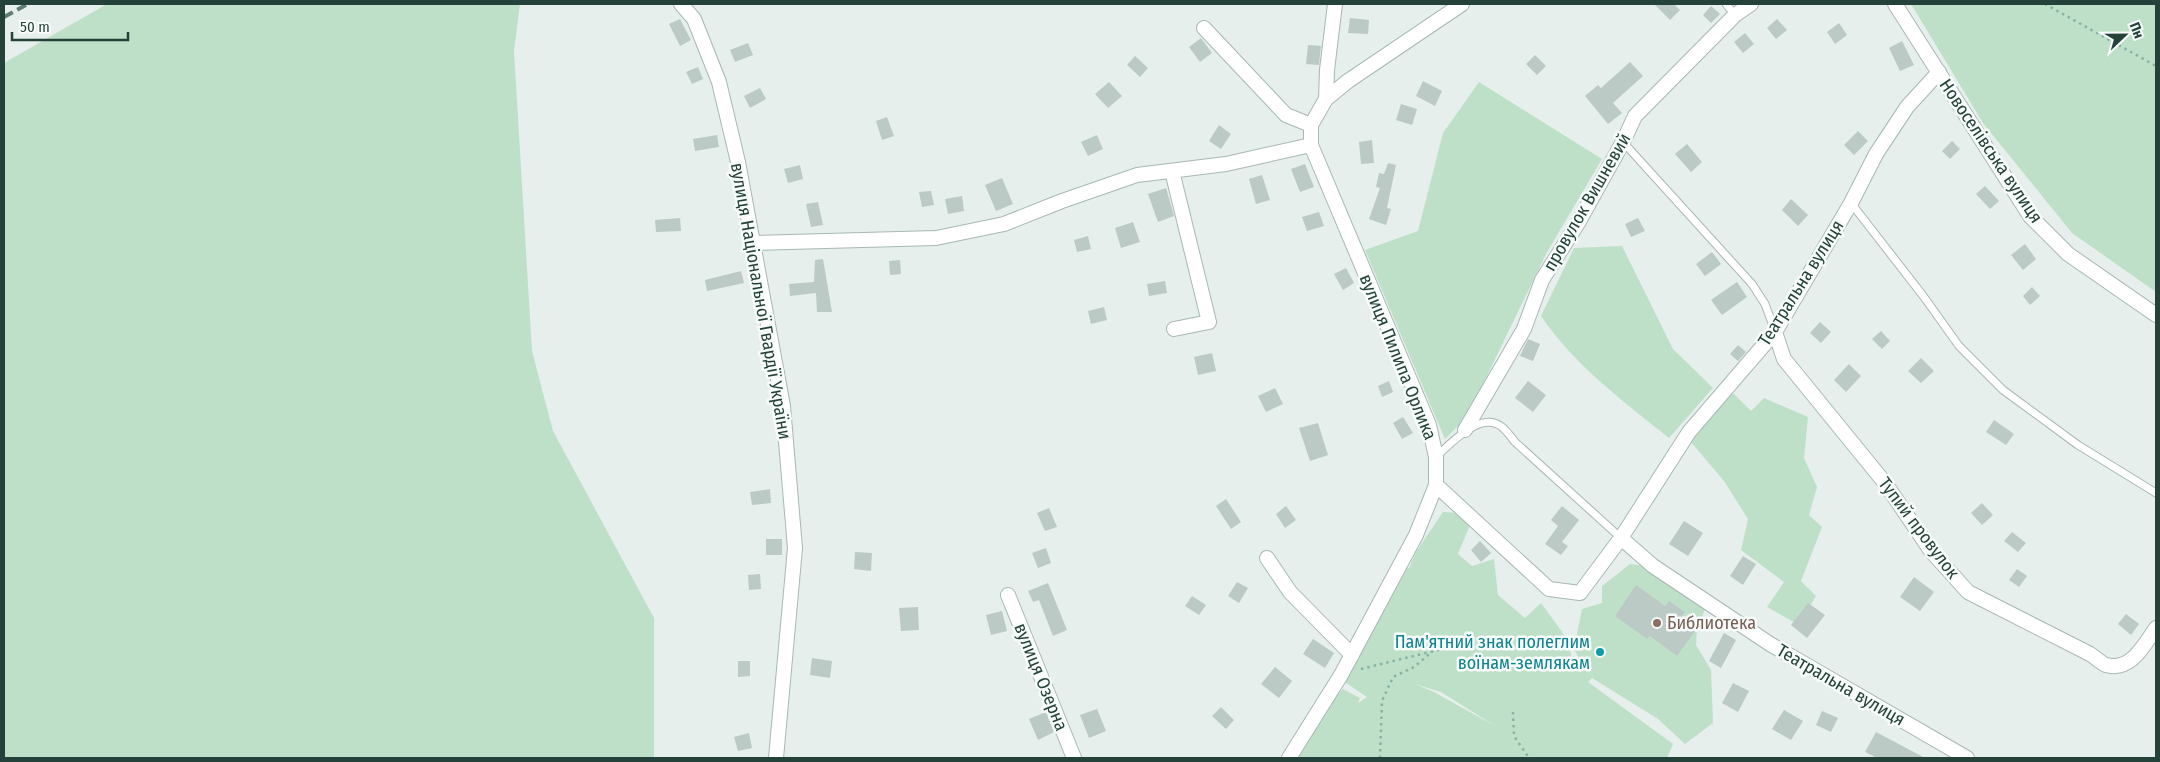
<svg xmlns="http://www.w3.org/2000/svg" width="2160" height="762" font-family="'Fira Sans Condensed',sans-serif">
<rect width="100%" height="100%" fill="#e6efeb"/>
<!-- green -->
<path fill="#bfe0c8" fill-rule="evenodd" d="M 107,4 L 520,4 L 514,51 L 532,351 L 553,431 L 654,618 L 654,758 L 4,758 L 4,63 Z
M 1911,4 L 2156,4 L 2156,292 L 2072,233 L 1983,123 Z
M 1479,82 L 1602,159 L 1546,254 L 1467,417 L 1445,439 L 1365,250 L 1418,231 L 1443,133 Z
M 1622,246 L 1673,349 L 1713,388 L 1669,438 C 1623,401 1574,365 1541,316 L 1574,248 Z
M 1734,394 L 1751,411 L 1764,398 L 1808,417 L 1804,458 L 1817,487 L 1809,515 L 1822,527 L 1801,581 L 1816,596 L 1799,625 L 1767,607 L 1784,582 L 1741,550 L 1748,519 L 1724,481 L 1690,441 L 1725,396 Z
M 1443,512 L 1459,513 L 1470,525 L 1458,554 L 1472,566 L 1494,559 L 1498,595 L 1525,618 L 1541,603 L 1568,640 L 1573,664 L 1575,662 L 1586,671 L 1574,649 L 1582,609 L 1602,603 L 1602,586 L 1630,564 L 1646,566 L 1706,607 L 1697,628 L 1696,645 L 1711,670 L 1713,723 L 1685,744 L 1658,719 L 1592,678 L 1588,682 L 1673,744 L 1667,758 L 1294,758 L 1328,705 L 1343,689 L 1360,698 L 1358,703 L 1367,697 L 1343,681 L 1406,567 L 1409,568 L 1416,552 ZM 1415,684 L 1441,692 L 1495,726 L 1434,692 Z"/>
<!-- building -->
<path fill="#bbcac4" d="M 1654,4 L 1674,4 L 1680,10 L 1670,20 Z
M 1711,6 L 1720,14 L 1711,23 L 1703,15 Z
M 1350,18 L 1369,20 L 1368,34 L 1348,33 Z
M 680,19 L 691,40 L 680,46 L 669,24 Z
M 1777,19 L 1787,30 L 1776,39 L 1767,28 Z
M 1839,23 L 1847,35 L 1835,44 L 1827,32 Z
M 1745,33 L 1754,44 L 1743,53 L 1734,42 Z
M 1201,38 L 1212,53 L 1200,62 L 1189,47 Z
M 1902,41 L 1914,65 L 1900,71 L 1889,48 Z
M 748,43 L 753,55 L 735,62 L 730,50 Z
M 1308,45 L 1321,46 L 1319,65 L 1306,64 Z
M 1535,55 L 1546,66 L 1537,75 L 1526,64 Z
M 1135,56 L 1148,68 L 1140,77 L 1127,65 Z
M 1630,62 L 1643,76 L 1613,103 L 1622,113 L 1608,124 L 1585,96 L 1598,85 L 1601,88 Z
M 698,67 L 703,79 L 692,84 L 686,72 Z
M 1423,81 L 1442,91 L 1435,106 L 1416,96 Z
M 1109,82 L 1122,96 L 1108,108 L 1095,94 Z
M 760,88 L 766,99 L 750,108 L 744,96 Z
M 1401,104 L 1417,109 L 1412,125 L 1396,120 Z
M 887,117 L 894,136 L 882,140 L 876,121 Z
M 1219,125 L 1231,134 L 1221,149 L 1209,141 Z
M 1858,131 L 1868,141 L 1854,155 L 1844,145 Z
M 717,135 L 719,147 L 695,151 L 693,139 Z
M 1097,135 L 1103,149 L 1088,156 L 1081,142 Z
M 1372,140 L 1374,163 L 1361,164 L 1359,142 Z
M 1952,141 L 1960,149 L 1950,159 L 1942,151 Z
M 1687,144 L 1702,162 L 1691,172 L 1675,154 Z
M 1388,163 L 1396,165 L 1387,208 L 1391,209 L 1386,225 L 1369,219 L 1380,188 L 1376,187 L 1379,173 L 1384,174 Z
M 1305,164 L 1314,187 L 1300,192 L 1291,169 Z
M 800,165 L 803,179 L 788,183 L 784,169 Z
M 1262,175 L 1270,200 L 1256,204 L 1249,179 Z
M 1002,178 L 1013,204 L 996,211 L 985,185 Z
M 1985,186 L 1999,201 L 1990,209 L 1976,194 Z
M 1166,188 L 1174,216 L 1158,222 L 1148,194 Z
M 931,191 L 934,205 L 922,207 L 919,192 Z
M 962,196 L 964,211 L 948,214 L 945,199 Z
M 1791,199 L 1808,215 L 1798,226 L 1782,210 Z
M 818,202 L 823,225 L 811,227 L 806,204 Z
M 1319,212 L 1324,226 L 1307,231 L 1302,217 Z
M 680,218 L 681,231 L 656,232 L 655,220 Z
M 1638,218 L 1645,231 L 1631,237 L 1625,224 Z
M 1133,222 L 1140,242 L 1121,248 L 1115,228 Z
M 1088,236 L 1091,249 L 1077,252 L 1074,240 Z
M 2025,244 L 2036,259 L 2023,270 L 2011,255 Z
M 1712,252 L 1721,264 L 1705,276 L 1696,264 Z
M 823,259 L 832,312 L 817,312 L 816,293 L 790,296 L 789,284 L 814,282 L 815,260 Z
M 900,260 L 901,274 L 890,275 L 889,261 Z
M 1346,268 L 1354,283 L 1343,290 L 1334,274 Z
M 741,271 L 744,283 L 707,291 L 705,280 Z
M 1165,281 L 1167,293 L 1149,296 L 1147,284 Z
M 1737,282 L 1747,297 L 1722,315 L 1711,300 Z
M 2032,287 L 2040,296 L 2030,305 L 2023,296 Z
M 1104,307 L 1107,320 L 1091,324 L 1088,311 Z
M 1820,322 L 1831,332 L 1821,343 L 1810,333 Z
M 1881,331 L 1890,341 L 1882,349 L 1872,339 Z
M 1528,339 L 1540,344 L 1533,361 L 1520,356 Z
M 1738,345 L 1746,352 L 1738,361 L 1730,354 Z
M 1212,353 L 1216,371 L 1198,375 L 1194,357 Z
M 1921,358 L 1934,371 L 1921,383 L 1908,371 Z
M 1849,364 L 1861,376 L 1846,392 L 1834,380 Z
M 1389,381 L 1393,392 L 1382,397 L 1378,386 Z
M 1528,381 L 1546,395 L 1533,412 L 1515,398 Z
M 1275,388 L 1283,404 L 1266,412 L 1258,396 Z
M 1403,417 L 1413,433 L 1402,439 L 1393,423 Z
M 1994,420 L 2014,434 L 2006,445 L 1986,432 Z
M 1318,423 L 1328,455 L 1310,461 L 1299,428 Z
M 770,489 L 771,503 L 752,505 L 750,492 Z
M 1226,499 L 1241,522 L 1231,529 L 1216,506 Z
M 1982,503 L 1993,515 L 1982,525 L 1971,513 Z
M 1286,506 L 1296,520 L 1285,528 L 1276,514 Z
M 1562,506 L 1579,520 L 1562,542 L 1568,546 L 1561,555 L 1545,544 L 1558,526 L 1551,520 Z
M 1049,508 L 1057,527 L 1045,531 L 1037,513 Z
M 1684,521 L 1703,533 L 1688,556 L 1669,544 Z
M 2012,532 L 2026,543 L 2018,552 L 2004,541 Z
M 766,539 L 782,539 L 782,555 L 766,555 Z
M 1480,541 L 1491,553 L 1481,562 L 1471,550 Z
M 1046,548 L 1051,563 L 1038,568 L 1032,553 Z
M 855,552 L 872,553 L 871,571 L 854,569 Z
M 1743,556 L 1756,564 L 1743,585 L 1730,576 Z
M 2017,569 L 2027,576 L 2019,587 L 2009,580 Z
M 760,574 L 761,589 L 749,590 L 748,575 Z
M 1914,577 L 1934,592 L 1920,611 L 1900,597 Z
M 1237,582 L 1248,588 L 1239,603 L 1228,596 Z
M 1048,583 L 1067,630 L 1053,636 L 1039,600 L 1033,602 L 1028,591 Z
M 1636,585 L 1665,606 L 1669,601 L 1685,612 L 1681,617 L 1697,628 L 1677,656 L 1650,636 L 1647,639 L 1615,616 Z
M 1192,596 L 1206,605 L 1199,615 L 1185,606 Z
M 1808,603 L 1825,615 L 1807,638 L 1791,625 Z
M 918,607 L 919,630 L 901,631 L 899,608 Z
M 1002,611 L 1007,631 L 991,635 L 986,615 Z
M 2126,614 L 2139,624 L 2131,635 L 2118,624 Z
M 1724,633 L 1736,640 L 1721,668 L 1709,661 Z
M 1313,639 L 1334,653 L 1325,668 L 1303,654 Z
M 812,658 L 832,661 L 830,678 L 810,675 Z
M 738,661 L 750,661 L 750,676 L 738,677 Z
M 1275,667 L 1292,681 L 1279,698 L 1261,684 Z
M 1733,683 L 1749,691 L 1738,712 L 1722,703 Z
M 1221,707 L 1234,720 L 1226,729 L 1212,716 Z
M 1097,709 L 1106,731 L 1089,738 L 1080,715 Z
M 1784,710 L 1803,721 L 1791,740 L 1772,729 Z
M 1822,711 L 1838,718 L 1831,732 L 1816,725 Z
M 1046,712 L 1054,732 L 1038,740 L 1029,719 Z
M 1876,732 L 1925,758 L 1877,758 L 1865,752 Z
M 749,733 L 752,748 L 738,751 L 734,737 Z"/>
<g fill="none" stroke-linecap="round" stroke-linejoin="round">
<defs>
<path id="service" d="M 1726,4 L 1735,15
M 1623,142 L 1752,284 L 1765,304 L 1775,331
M 1851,203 L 1924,297 L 1959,346 L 2003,390 L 2078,445 L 2156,493
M 1436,457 C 1451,443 1481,410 1502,427 C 1507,431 1511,437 1515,442 L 1621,538"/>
<path id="minor" d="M 681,4 L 694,19 L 719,82 L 738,162 L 783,406 L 795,548 L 776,758
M 1895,4 L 2030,216 L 2068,254 L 2156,315
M 1204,28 L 1286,115 L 1311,125
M 1326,99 L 1327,70 L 1335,4
M 1172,171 L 1209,322 L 1174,329
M 754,243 L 936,238 L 1004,224 L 1062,201 L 1137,175 L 1226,164 L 1311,145
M 1775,332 L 1784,359 L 1885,483 L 1931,551 L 1968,592 L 2090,654 C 2095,657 2101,663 2106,665 C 2131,672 2144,645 2156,628
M 1465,430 L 1524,329 L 1542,280 L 1578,223 L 1623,142 L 1635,116 L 1735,15 L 1751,4
M 1436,485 L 1549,589 L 1580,593 L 1621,538 L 1689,432 L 1775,332 L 1851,203 L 1876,154 L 1907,107 L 1939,72
M 1621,538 L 1653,566 L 1770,644 L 1967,758
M 1267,558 L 1290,592 L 1352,655
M 1008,595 L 1074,758
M 1289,758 L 1341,675 L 1416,535 L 1436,485 L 1436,457 L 1429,425 L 1311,145 L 1311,125 L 1326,99 L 1348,81 L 1462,4"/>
</defs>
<!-- service casing -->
<use href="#service" stroke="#a8b8b2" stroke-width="9"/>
<!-- minor casing -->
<use href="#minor" stroke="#a8b8b2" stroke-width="16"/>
<!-- path -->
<path stroke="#86b3a5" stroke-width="2.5" stroke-dasharray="2.5 4" stroke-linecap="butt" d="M 2045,4 L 2156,66
M 1361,669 L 1454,646
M 1513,712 L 1514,736 L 1529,758
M 1380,758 L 1382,701 L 1393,677 L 1414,667 L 1433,651"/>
<!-- service -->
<use href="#service" stroke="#fff" stroke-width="7"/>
<!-- minor -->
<use href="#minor" stroke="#fff" stroke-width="14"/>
<!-- rail -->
<path stroke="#5f7d75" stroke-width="4" stroke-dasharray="10 5" stroke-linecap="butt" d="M 4,17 L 28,4"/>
</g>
<!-- markers -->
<circle fill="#8d6e63" stroke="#f7fbf9" stroke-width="2" cx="1657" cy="623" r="5"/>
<circle fill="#0f9aa8" stroke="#f7fbf9" stroke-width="2" cx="1600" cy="652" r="5"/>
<g text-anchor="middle" stroke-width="5" stroke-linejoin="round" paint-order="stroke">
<!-- street labels -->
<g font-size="18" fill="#24423a" stroke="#f7fbf9">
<text transform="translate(1991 151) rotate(56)" y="6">Новоселівська вулиця</text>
<text transform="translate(1587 202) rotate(-60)" y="6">провулок Вишневий</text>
<text transform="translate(1801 283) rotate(-58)" y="6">Театральна вулиця</text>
<text transform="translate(761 301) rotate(80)" y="6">вулиця Національної Гвардії України</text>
<text transform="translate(1398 357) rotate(68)" y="6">вулиця Пилипа Орлика</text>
<text transform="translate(1919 528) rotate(53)" y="6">Тупий провулок</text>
<text transform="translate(1041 677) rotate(68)" y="6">вулиця Озерна</text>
<text transform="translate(1841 685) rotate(30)" y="6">Театральна вулиця</text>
</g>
<!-- education labels -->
<g font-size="18" fill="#785e54" stroke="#f7fbf9" text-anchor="start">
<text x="1667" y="629">Библиотека</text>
</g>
<!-- culture labels -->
<g font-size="18" fill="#0d838f" stroke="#f7fbf9" text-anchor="end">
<text x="1590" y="648">Пам'ятний знак полеглим<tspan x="1590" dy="21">воїнам-землякам</tspan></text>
</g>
</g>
<!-- border -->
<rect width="2160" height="762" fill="none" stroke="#24423a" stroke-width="10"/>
<!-- north arrow -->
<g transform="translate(2125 35) rotate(68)" stroke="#f7fbf9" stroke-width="4" paint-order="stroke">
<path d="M0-4L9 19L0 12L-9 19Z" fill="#24423a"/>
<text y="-8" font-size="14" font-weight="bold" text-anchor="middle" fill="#24423a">Пн</text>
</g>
<!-- scale -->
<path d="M12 32v8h116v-8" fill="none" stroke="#24423a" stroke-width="2.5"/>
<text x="20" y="32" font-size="15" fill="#24423a" stroke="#f7fbf9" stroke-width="4" paint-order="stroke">50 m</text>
</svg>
